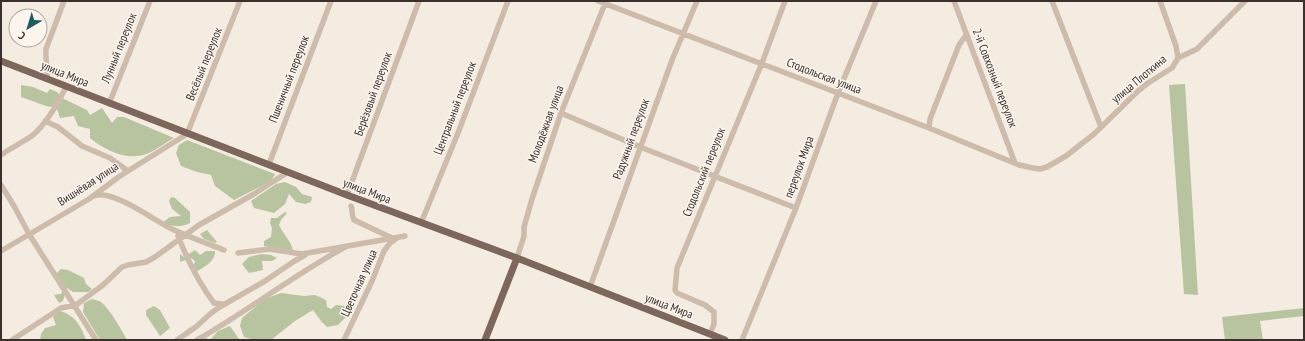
<svg xmlns="http://www.w3.org/2000/svg" width="1305" height="341" font-family="'PT Sans Narrow',sans-serif">
<rect width="100%" height="100%" fill="#f4ebe1"/>
<!-- green -->
<path fill="#b8c4a0" d="M 1185,84 L 1198,295 L 1184,294 L 1169,85 Z
M 21,85 L 33,87 L 47,93 L 50,89 L 57,92 L 64,99 L 87,110 L 90,115 L 102,108 L 112,123 L 117,117 L 124,117 L 174,138 C 166,142 158,149 149,153 C 128,162 106,151 90,138 L 90,129 L 78,126 L 74,116 L 60,118 L 56,106 L 49,107 L 21,97 Z
M 187,140 L 275,174 L 271,181 L 234,200 L 215,186 L 211,175 L 197,172 L 181,166 L 176,153 L 179,145 Z
M 285,182 L 296,187 L 302,194 L 312,197 L 311,202 L 305,204 L 296,202 L 289,194 L 285,204 L 274,213 L 254,208 L 251,201 L 276,184 Z
M 171,197 L 175,198 L 190,212 L 190,223 C 180,228 173,226 162,223 L 170,217 L 181,216 L 172,209 L 169,201 Z
M 285,212 L 287,213 L 281,220 L 279,225 C 283,234 292,242 293,251 L 264,246 L 264,241 L 271,237 L 272,228 L 270,223 L 271,218 L 277,218 Z
M 207,230 L 217,242 L 215,243 L 204,239 L 200,234 Z
M 195,250 L 200,255 L 206,251 L 215,251 C 215,263 204,266 195,273 L 193,268 L 195,261 L 191,258 L 180,262 L 180,254 L 184,257 Z
M 261,254 L 271,255 L 277,258 L 272,261 L 262,261 L 263,270 L 249,273 L 242,264 L 249,257 Z
M 61,269 L 68,270 L 84,278 L 86,284 L 92,289 L 88,292 L 73,292 L 67,288 L 63,301 L 59,303 L 54,295 L 59,294 L 61,294 L 64,288 L 56,274 Z
M 281,293 L 304,296 L 315,295 L 326,300 L 327,307 L 331,309 L 336,305 L 345,306 L 346,317 L 338,325 L 327,327 L 321,321 L 313,310 L 295,321 L 271,340 L 255,340 L 244,337 L 240,326 L 242,318 L 265,299 Z
M 92,299 C 94,300 97,300 99,301 C 107,304 123,332 127,340 L 100,340 L 83,312 L 84,303 Z
M 154,306 L 160,310 L 170,328 L 160,336 L 146,315 L 146,310 Z
M 1304,308 L 1304,316 L 1260,321 L 1263,340 L 1225,340 L 1222,317 Z
M 60,311 C 75,315 81,326 86,340 L 40,340 L 41,334 L 45,328 L 56,325 L 53,317 Z
M 230,326 L 239,339 L 238,340 L 200,340 L 206,338 L 210,340 L 218,331 Z"/>
<g fill="none" stroke-linecap="round" stroke-linejoin="round">
<!-- minor -->
<path stroke="#cdbbac" stroke-width="5.5" d="M 598,1 L 929,128 L 1019,165 L 1033,168 L 1040,169 L 1047,167 L 1066,156 L 1094,134 L 1138,91 L 1148,83 L 1172,68 L 1178,58 L 1197,49 L 1245,1
M 954,1 L 1015,163
M 1052,1 L 1101,127
M 1160,1 L 1176,46 L 1178,58
M 47,79 C 48,68 45,59 46,49 L 64,1
M 109,104 L 150,1
M 561,113 L 640,147 L 796,208
M 45,121 L 58,127 L 82,146 L 110,158 L 128,171
M 929,128 L 930,119 L 959,45 L 966,35
M 1,155 C 11,148 23,142 33,135 C 47,123 58,103 66,87
M 269,164 L 331,1
M 1,185 L 14,206 L 29,234 L 96,340
M 347,195 L 419,1
M 94,196 C 111,188 155,221 172,229 C 189,237 206,243 224,250
M 351,206 C 353,210 351,215 354,220 L 392,238
M 421,223 L 458,133 L 508,1
M 178,236 C 187,259 199,283 214,303 L 221,304 L 225,304
M 1,251 L 89,199 L 120,176 L 187,134 L 240,1
M 238,253 L 269,249 L 302,254 L 405,236
M 517,258 L 524,236 L 524,227 L 532,199 L 561,113 L 606,1
M 590,287 L 672,60 L 697,1
M 710,334 L 714,324 L 714,312 L 705,305 L 677,293 L 675,290 L 677,268 L 762,63 L 785,1
M 12,340 L 61,308 L 76,305 L 103,285 L 122,267 L 128,265 L 146,262 L 155,257 L 199,225 L 254,194 L 288,172
M 177,340 L 197,326 L 210,314 L 218,308 L 265,281 L 293,262 L 305,255
M 197,340 C 248,311 295,274 347,246
M 344,340 L 372,281 L 384,251 L 390,243 L 397,238
M 742,340 L 796,208 L 838,93 L 876,1"/>
<!-- major -->
<path stroke="#7d675c" stroke-width="7" d="M 1,61 L 347,195 L 517,258 L 725,340
M 485,340 L 517,258"/>
</g>
<g text-anchor="middle" stroke-width="3" stroke-linejoin="round" paint-order="stroke">
<!-- street labels -->
<g font-size="12" fill="#3b302b" stroke="#fbf5ee">
<text transform="translate(119 48) rotate(-68)" y="4">Лунный переулок</text>
<text transform="translate(204 64) rotate(-68)" y="4">Весёлый переулок</text>
<text transform="translate(65 74) rotate(22)" y="4">улица Мира</text>
<text transform="translate(824 76) rotate(21)" y="4">Стодольская улица</text>
<text transform="translate(995 78) rotate(69)" y="4">2-й Совхозный переулок</text>
<text transform="translate(289 79) rotate(-69)" y="4">Пшеничный переулок</text>
<text transform="translate(1139 79) rotate(-40)" y="4">улица Плоткина</text>
<text transform="translate(373 94) rotate(-70)" y="4">Берёзовый переулок</text>
<text transform="translate(455 108) rotate(-69)" y="4">Центральный переулок</text>
<text transform="translate(546 124) rotate(-70)" y="4">Молодёжная улица</text>
<text transform="translate(631 139) rotate(-70)" y="4">Радужный переулок</text>
<text transform="translate(799 167) rotate(-70)" y="4">переулок Мира</text>
<text transform="translate(704 172) rotate(-68)" y="4">Стодольский переулок</text>
<text transform="translate(88 184) rotate(-33)" y="4">Вишнёвая улица</text>
<text transform="translate(367 191) rotate(21)" y="4">улица Мира</text>
<text transform="translate(359 283) rotate(-66)" y="4">Цветочная улица</text>
<text transform="translate(669 306) rotate(21)" y="4">улица Мира</text>
</g>
</g>
<!-- border -->
<rect width="1305" height="341" fill="none" stroke="#3b302b" stroke-width="4"/>
<!-- north arrow -->
<g transform="translate(28 28) rotate(218)"><circle r="19" fill="#fbf5ee" stroke="#aea6a0"/>
<path d="M0-3L7 15L0 10L-7 15Z" fill="#1f5a5e"/>
<text y="-6" font-size="11" font-weight="bold" text-anchor="middle" fill="#3b302b">С</text>
</g>
</svg>
